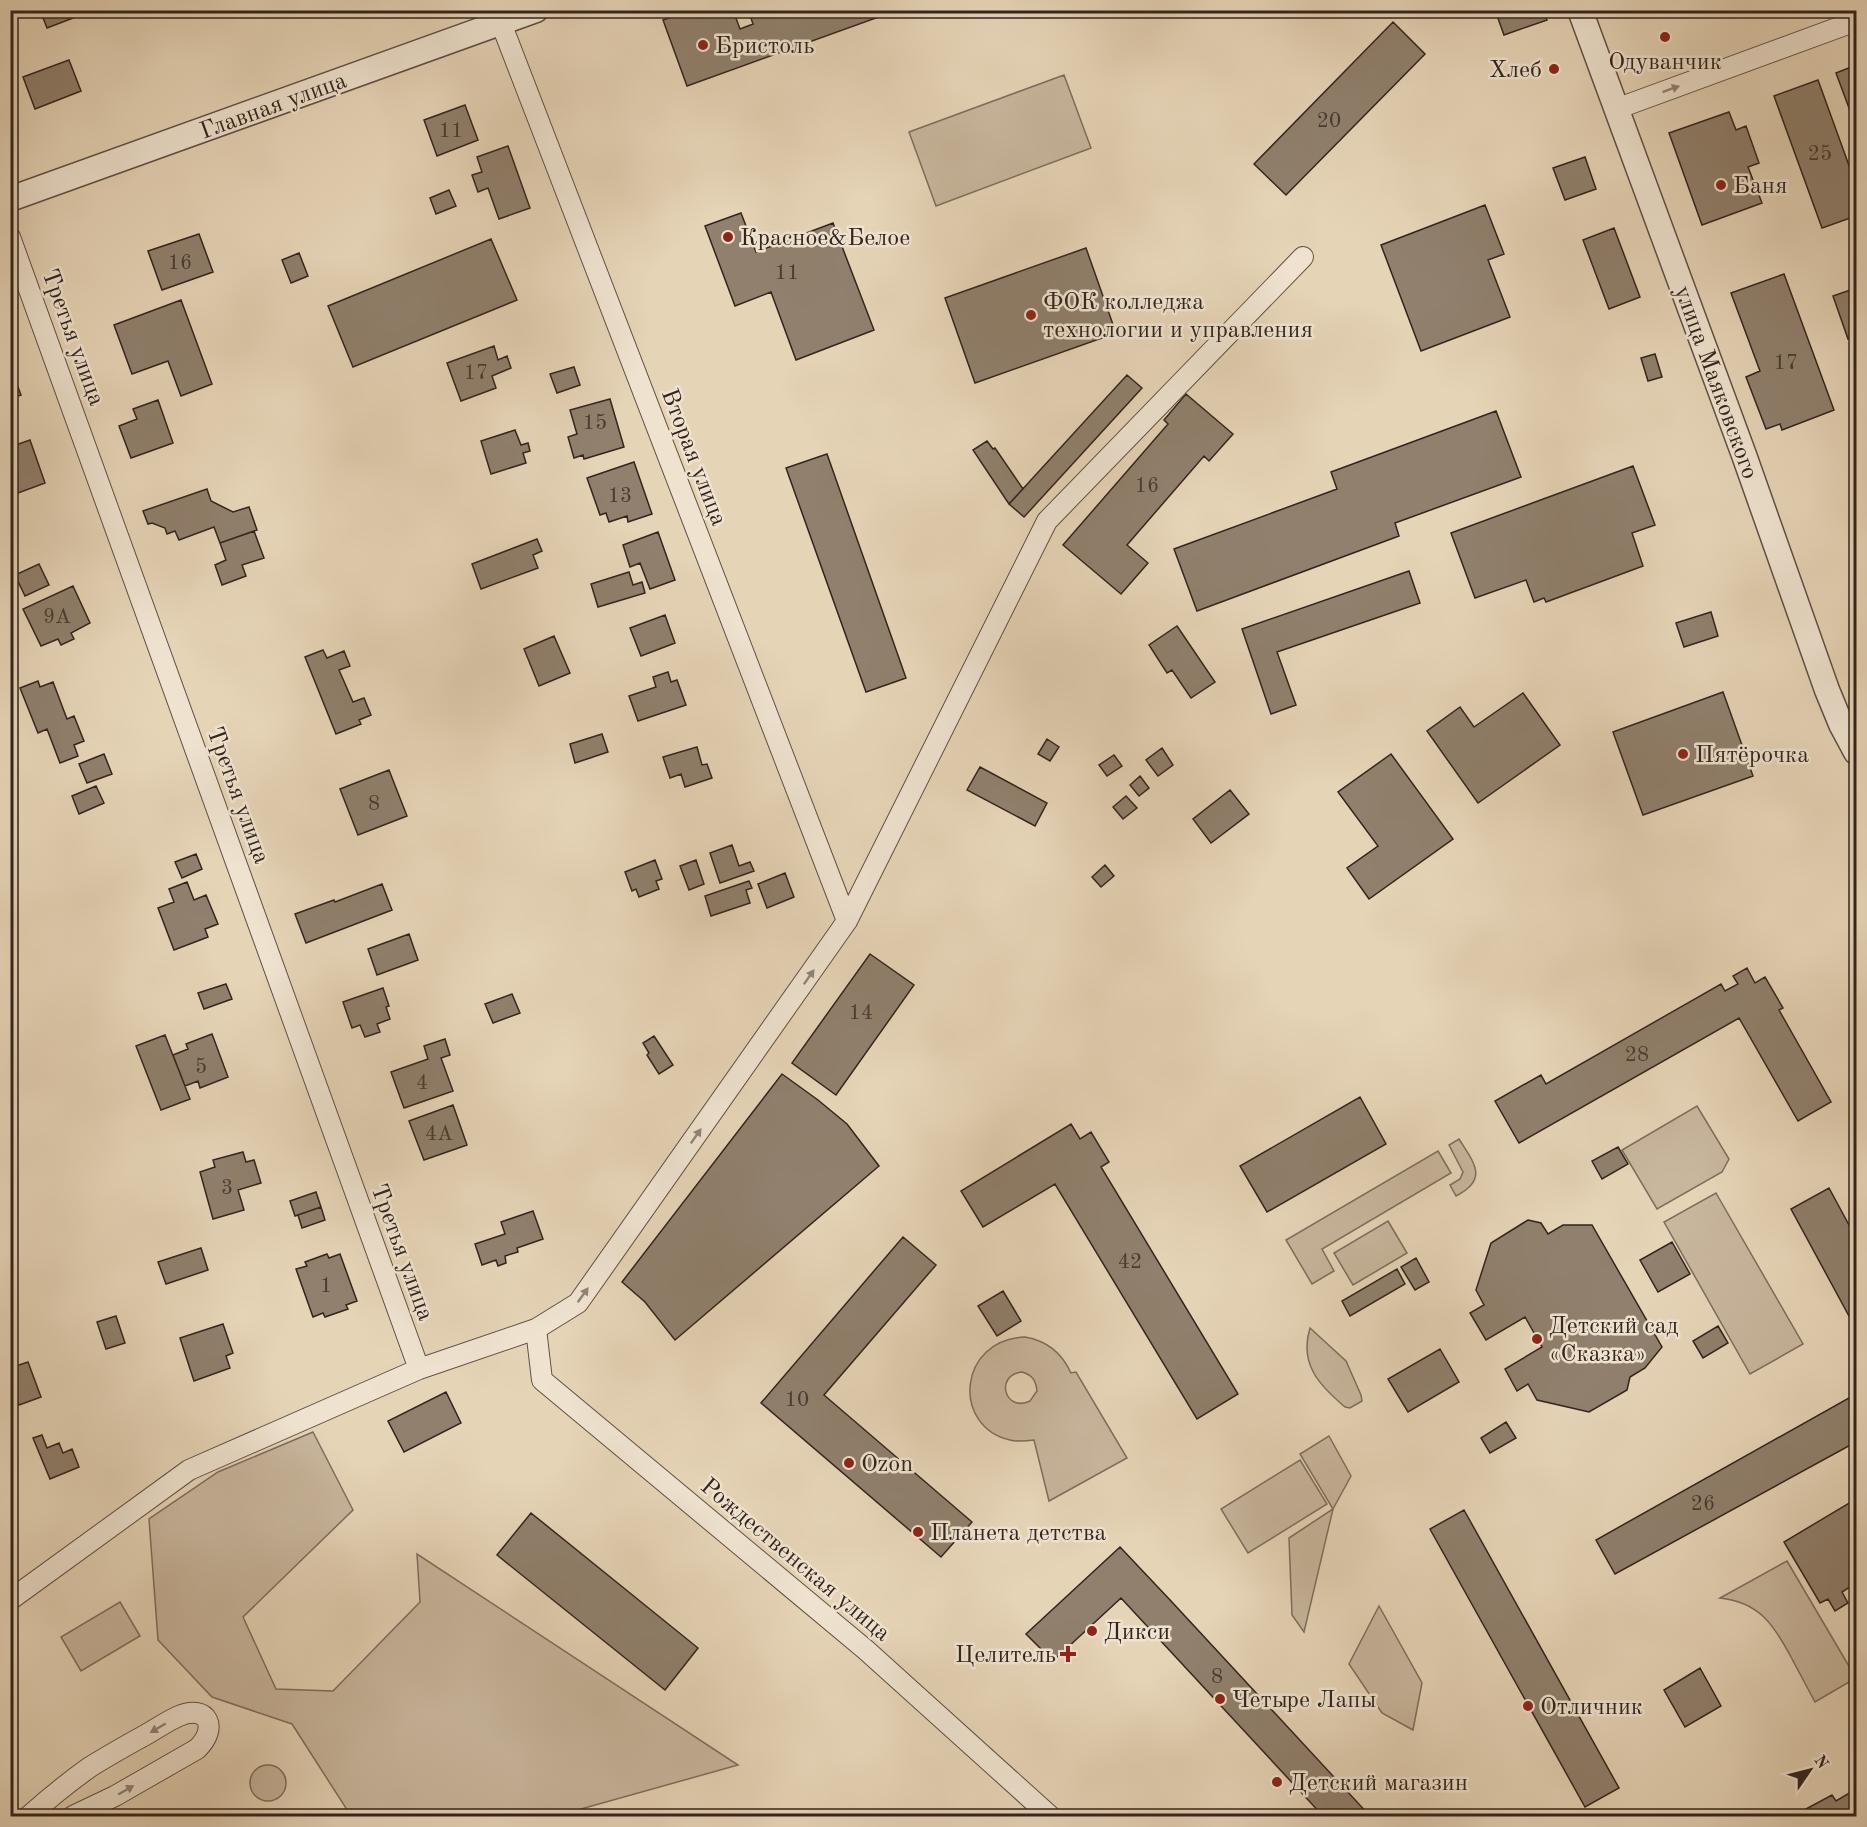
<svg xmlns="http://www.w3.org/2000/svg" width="1867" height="1827" font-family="'Old Standard TT',serif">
<rect width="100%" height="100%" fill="#e6d4b7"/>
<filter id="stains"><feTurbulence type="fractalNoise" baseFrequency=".00333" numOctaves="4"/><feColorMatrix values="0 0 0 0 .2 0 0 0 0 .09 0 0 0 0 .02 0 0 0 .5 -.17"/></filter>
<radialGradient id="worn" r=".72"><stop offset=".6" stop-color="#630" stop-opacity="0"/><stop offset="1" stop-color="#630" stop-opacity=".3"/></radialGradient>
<!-- green -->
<path fill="#c8b69d" stroke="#7e6d5d" stroke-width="1.5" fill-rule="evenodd" d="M 1064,75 L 1091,148 L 936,206 L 909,132 Z
M 1697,1106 L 1729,1159 L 1722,1172 L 1657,1209 L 1622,1150 Z
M 1459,1139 C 1474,1163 1489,1179 1456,1196 L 1450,1185 L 1460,1179 L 1463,1172 L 1449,1145 Z
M 1438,1151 L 1451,1173 L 1322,1249 L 1334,1271 L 1312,1284 L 1286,1240 Z
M 1716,1193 L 1803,1344 L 1750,1374 L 1664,1222 Z
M 1388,1221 L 1407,1253 L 1353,1285 L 1334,1253 Z
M 1310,1328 L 1346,1361 L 1361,1395 L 1362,1401 L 1350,1408 L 1345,1407 C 1319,1385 1299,1364 1310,1328 Z
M 1025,1337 C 1047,1341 1061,1352 1071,1373 L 1076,1372 L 1127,1458 L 1049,1501 L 1034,1440 C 1026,1441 1018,1442 1010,1440 C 952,1427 957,1340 1025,1337 ZM 1022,1372 C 1032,1375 1036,1380 1037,1391 L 1030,1401 C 1005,1413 994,1375 1022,1372 Z
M 313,1432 L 353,1510 L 243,1617 L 276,1689 L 333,1691 L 420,1602 L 417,1554 L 738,1765 L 556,1816 L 351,1816 L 292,1724 L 212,1697 L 158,1640 L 149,1519 L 218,1472 Z
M 1329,1436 L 1351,1476 L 1333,1509 L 1304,1632 L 1292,1615 L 1289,1538 L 1333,1509 L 1300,1454 Z
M 1300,1460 L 1327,1504 L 1248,1553 L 1221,1509 Z
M 1787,1561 L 1856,1678 L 1815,1702 C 1807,1687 1799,1672 1791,1657 C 1774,1625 1759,1602 1720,1598 Z
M 120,1602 L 140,1636 L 81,1671 L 61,1637 Z
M 1379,1606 L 1422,1683 L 1413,1730 L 1382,1713 L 1349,1664 Z
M250 1783a18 18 0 1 1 36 0a18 18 0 1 1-36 0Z"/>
<!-- building -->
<path fill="#90806d" stroke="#33241d" stroke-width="1.5" d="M 40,10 L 94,10 L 47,28 Z
M 691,10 L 733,10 L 740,29 L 753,24 L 749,12 L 752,10 L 898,10 L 687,86 L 663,20 Z
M 1495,10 L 1543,10 L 1547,20 L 1504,35 Z
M 1393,22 L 1425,54 L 1286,195 L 1254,164 Z
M 69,60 L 81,91 L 35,109 L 23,77 Z
M 1856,65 L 1856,118 L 1855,115 L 1852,116 L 1836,73 Z
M 1818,80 L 1856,185 L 1856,216 L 1822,228 L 1774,96 Z
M 465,105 L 478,140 L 437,156 L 424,120 Z
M 1729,112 L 1736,130 L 1746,126 L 1759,163 L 1748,167 L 1762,203 L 1702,225 L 1669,133 Z
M 508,146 L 530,208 L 499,219 L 488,188 L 478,192 L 472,175 L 482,172 L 477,157 Z
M 1585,157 L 1596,189 L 1565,200 L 1553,168 Z
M 449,190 L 456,206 L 436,214 L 430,198 Z
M 1485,205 L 1504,254 L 1488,260 L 1510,317 L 1421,351 L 1381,245 Z
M 741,213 L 756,252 L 833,223 L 874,330 L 796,360 L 771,292 L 735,306 L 705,226 Z
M 1614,228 L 1640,297 L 1609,309 L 1583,240 Z
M 199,234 L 213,272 L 162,290 L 148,251 Z
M 491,239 L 517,300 L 353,367 L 328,306 Z
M 1086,248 L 1116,333 L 975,383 L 945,298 Z
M 299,253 L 308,276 L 291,283 L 282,260 Z
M 1784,274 L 1834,410 L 1782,430 L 1780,424 L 1766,429 L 1746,377 L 1760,371 L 1731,293 Z
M 1856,288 L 1856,336 L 1848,339 L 1833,296 Z
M 181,300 L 212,384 L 181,396 L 168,361 L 132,374 L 114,325 Z
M 494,346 L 498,360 L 507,356 L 511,368 L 492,376 L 496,388 L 461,401 L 447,363 Z
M 1655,354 L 1662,377 L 1648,381 L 1641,358 Z
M 10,366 L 21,395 L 10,399 Z
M 574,367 L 580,385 L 557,393 L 550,374 Z
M 1127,375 L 1142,388 L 1024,517 L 1009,504 Z
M 1186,394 L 1233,434 L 1209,461 L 1204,456 L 1127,545 L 1148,563 L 1121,594 L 1063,545 L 1168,424 L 1164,420 Z
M 610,399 L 624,447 L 584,459 L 583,455 L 574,458 L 568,437 L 577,434 L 570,410 Z
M 158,400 L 173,443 L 131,458 L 119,426 L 137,419 L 133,409 Z
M 1496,411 L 1521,477 L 1395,523 L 1399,536 L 1197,611 L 1174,549 L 1337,489 L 1331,472 Z
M 515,430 L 521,445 L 528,443 L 530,451 L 523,453 L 526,463 L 491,474 L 481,441 Z
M 30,440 L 45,483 L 10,496 L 10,447 Z
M 987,441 L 993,449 L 995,448 L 1023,489 L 1009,504 L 973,450 Z
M 827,454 L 906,678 L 866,692 L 786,468 Z
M 634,462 L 652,514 L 628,522 L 627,516 L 609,522 L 606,513 L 600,515 L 587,478 Z
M 1633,466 L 1655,525 L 1632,533 L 1643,566 L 1546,602 L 1544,598 L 1534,602 L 1526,580 L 1475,598 L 1451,533 Z
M 207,489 L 211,501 L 233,512 L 249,507 L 257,530 L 220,543 L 214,527 L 179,540 L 175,531 L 167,534 L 165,528 L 152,523 L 148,524 L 143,511 Z
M 254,531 L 264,558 L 242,565 L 246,576 L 222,585 L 215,565 L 226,560 L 220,543 Z
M 658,532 L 675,580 L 650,589 L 640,563 L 630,567 L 623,545 Z
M 537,539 L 542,551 L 533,555 L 538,568 L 481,589 L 472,564 Z
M 39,564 L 49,585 L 25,596 L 15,575 Z
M 1409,571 L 1420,603 L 1277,652 L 1296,705 L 1271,714 L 1242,629 Z
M 629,572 L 633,585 L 642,582 L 645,593 L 598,607 L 591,584 Z
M 73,586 L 90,623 L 71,633 L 74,639 L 61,645 L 58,639 L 41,646 L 23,609 Z
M 1711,612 L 1718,636 L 1684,647 L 1676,623 Z
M 665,615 L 675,643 L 641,656 L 630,628 Z
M 1177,626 L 1215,682 L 1191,698 L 1172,670 L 1167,673 L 1149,645 Z
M 554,636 L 570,673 L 539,686 L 524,649 Z
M 323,650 L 327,658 L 344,651 L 350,666 L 339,670 L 353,702 L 364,698 L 371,715 L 359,720 L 361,724 L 336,734 L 305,657 Z
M 668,672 L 671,682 L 677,680 L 686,705 L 638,721 L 629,696 L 656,687 L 653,677 Z
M 38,681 L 40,687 L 53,682 L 67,719 L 74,716 L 84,741 L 74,745 L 78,756 L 60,763 L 47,729 L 38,733 L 20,688 Z
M 1723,692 L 1753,776 L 1643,815 L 1613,732 Z
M 1523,693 L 1560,745 L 1478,803 L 1427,731 L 1460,707 L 1474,727 Z
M 602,734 L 608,752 L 575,763 L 570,744 Z
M 1047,739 L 1059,747 L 1050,761 L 1038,754 Z
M 697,747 L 702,765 L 707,764 L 712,778 L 685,787 L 681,774 L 670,778 L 663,757 Z
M 1162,748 L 1173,765 L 1158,776 L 1146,760 Z
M 104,754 L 112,774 L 87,783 L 79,764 Z
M 1391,754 L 1453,839 L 1369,899 L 1347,868 L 1378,846 L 1338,792 Z
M 1114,755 L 1122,766 L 1107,776 L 1099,765 Z
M 980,767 L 1047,803 L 1035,826 L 967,790 Z
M 389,770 L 407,816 L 358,835 L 340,789 Z
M 1140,776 L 1149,788 L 1139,796 L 1130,785 Z
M 96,786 L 104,803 L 79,814 L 72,796 Z
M 1230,790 L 1249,814 L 1211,843 L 1193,819 Z
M 1126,796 L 1137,808 L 1123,819 L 1113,807 Z
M 732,845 L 739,866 L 750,862 L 754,871 L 720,883 L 710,853 Z
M 196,854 L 202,869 L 182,878 L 175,862 Z
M 655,860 L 662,879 L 656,881 L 659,889 L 639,897 L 636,889 L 632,891 L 625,872 Z
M 696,860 L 704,884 L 689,890 L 680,866 Z
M 1105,865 L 1114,876 L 1101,887 L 1092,877 Z
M 785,873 L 794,897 L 767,908 L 758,884 Z
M 749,881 L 752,888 L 746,890 L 750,903 L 711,916 L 705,896 Z
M 187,882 L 194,900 L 206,895 L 218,924 L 205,929 L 208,937 L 174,950 L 158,908 L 174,902 L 169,889 Z
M 382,884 L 392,910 L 306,943 L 295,914 L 334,900 L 335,902 Z
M 409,934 L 418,960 L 377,975 L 368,949 Z
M 870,954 L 914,985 L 836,1095 L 792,1063 Z
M 1747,968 L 1755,983 L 1765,977 L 1783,1008 L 1779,1010 L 1831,1102 L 1798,1121 L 1739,1018 L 1519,1143 L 1495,1101 L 1541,1075 L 1546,1084 L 1721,984 L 1725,991 L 1738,984 L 1733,976 Z
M 226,984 L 232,999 L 204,1009 L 198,993 Z
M 383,988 L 389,1006 L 386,1007 L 390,1019 L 377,1024 L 380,1032 L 365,1037 L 360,1025 L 352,1028 L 343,1002 Z
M 512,994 L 520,1013 L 493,1023 L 485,1004 Z
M 212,1034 L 228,1077 L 200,1088 L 198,1081 L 185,1086 L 173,1055 L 188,1049 L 186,1044 Z
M 165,1035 L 190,1099 L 161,1110 L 136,1046 Z
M 654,1036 L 673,1065 L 659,1074 L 647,1055 L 649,1053 L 643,1043 Z
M 445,1039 L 450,1055 L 441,1058 L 453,1091 L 404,1108 L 391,1072 L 428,1059 L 424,1046 Z
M 782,1074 L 818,1100 L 847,1124 L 879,1166 L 675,1340 L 645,1302 L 622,1282 Z
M 1360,1097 L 1386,1144 L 1267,1212 L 1240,1166 Z
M 453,1105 L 467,1145 L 424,1160 L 409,1121 Z
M 1071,1124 L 1080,1139 L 1091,1132 L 1109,1162 L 1101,1167 L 1238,1394 L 1197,1419 L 1055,1184 L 983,1227 L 961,1191 Z
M 1618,1147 L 1628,1164 L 1602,1179 L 1592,1161 Z
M 243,1152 L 246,1162 L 254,1160 L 261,1183 L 238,1190 L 244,1210 L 213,1219 L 200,1172 L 215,1167 L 213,1160 Z
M 1829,1188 L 1856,1238 L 1856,1329 L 1791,1209 Z
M 316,1192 L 321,1207 L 295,1216 L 290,1201 Z
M 321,1207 L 325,1220 L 302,1228 L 298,1215 Z
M 533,1211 L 543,1239 L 517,1248 L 518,1252 L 505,1256 L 506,1263 L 498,1266 L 496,1260 L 482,1265 L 475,1244 L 505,1234 L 501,1222 Z
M 1528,1220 L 1541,1223 L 1548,1234 L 1563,1225 L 1592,1225 L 1662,1347 L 1645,1368 L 1630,1377 L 1627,1390 L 1589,1412 L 1537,1400 L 1528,1384 L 1517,1391 L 1505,1369 L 1542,1347 L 1525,1317 L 1486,1340 L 1470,1313 L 1484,1305 L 1476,1290 L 1491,1243 Z
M 903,1237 L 936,1265 L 824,1395 L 972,1522 L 941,1557 L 761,1403 Z
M 1672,1242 L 1690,1274 L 1658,1292 L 1640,1260 Z
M 201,1248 L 208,1270 L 166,1284 L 158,1262 Z
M 327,1254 L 329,1258 L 340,1254 L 357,1301 L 346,1305 L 348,1309 L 325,1317 L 323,1313 L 313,1317 L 296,1269 L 307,1266 L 305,1262 Z
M 1416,1258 L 1429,1282 L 1415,1290 L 1401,1267 Z
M 1397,1269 L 1405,1284 L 1350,1316 L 1342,1301 Z
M 1003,1291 L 1021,1321 L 997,1336 L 978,1306 Z
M 116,1316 L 125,1343 L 106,1349 L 97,1322 Z
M 223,1324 L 233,1353 L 226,1356 L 230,1368 L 194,1381 L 180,1338 Z
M 1718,1326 L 1728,1343 L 1703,1358 L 1693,1341 Z
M 1440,1349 L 1459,1382 L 1408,1412 L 1388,1379 Z
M 28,1362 L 41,1397 L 19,1405 L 10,1383 L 10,1368 Z
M 446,1392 L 461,1423 L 404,1452 L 388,1421 Z
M 1856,1394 L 1856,1442 L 1615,1574 L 1596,1540 Z
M 1506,1422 L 1516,1438 L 1490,1453 L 1481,1438 Z
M 42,1435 L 47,1448 L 59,1443 L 63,1453 L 72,1449 L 79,1467 L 50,1479 L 33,1438 Z
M 1856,1499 L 1856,1583 L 1842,1592 L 1848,1603 L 1835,1611 L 1828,1599 L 1820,1603 L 1784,1542 Z
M 1464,1510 L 1619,1788 L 1585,1807 L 1430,1529 Z
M 531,1513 L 698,1648 L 665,1690 L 497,1555 Z
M 1120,1547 L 1171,1601 L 1370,1816 L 1323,1816 L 1121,1598 L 1053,1661 L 1026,1634 Z
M 1700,1668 L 1721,1706 L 1685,1727 L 1664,1690 Z
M 1856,1789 L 1856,1816 L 1793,1816 L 1832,1795 L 1836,1801 Z"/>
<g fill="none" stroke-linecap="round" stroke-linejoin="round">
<defs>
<path id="minor" d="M 496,10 L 847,921
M 1616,109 L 1856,21
M 10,237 L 419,1369
M 536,1329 L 542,1380 L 866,1650 L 1050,1816
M 10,1600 L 189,1470 L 419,1369 L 536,1329 L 578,1303 L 847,921 L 1047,521 L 1303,257
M 29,1816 C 48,1799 69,1782 90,1767 C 106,1757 122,1748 138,1739 C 152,1732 165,1722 179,1716 C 208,1704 219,1728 197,1749 L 115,1796 L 73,1816"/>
<path id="tertiary" d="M 1580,10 L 1744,455 L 1827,690 L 1841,724 L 1856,752
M 10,199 L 536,10"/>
</defs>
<!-- minor casing -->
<use href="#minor" stroke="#605044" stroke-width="22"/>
<!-- tertiary casing -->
<use href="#tertiary" stroke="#605044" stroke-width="27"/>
<!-- minor -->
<use href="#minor" stroke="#efe3d0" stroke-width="20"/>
<!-- tertiary -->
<use href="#tertiary" stroke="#efe3d0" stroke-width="24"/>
</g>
<!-- one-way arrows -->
<defs><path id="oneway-solid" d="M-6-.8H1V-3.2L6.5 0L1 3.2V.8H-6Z" transform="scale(1.5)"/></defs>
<g fill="#918476">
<use href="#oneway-solid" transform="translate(1671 89) rotate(-20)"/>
<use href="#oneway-solid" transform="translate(809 977) rotate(-55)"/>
<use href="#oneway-solid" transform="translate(696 1136) rotate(-55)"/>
<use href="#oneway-solid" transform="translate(583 1295) rotate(-54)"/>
<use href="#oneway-solid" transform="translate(158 1728) rotate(150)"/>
<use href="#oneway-solid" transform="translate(126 1790) rotate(-30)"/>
</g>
<!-- markers -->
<g fill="#8f2418" stroke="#efe3d0" stroke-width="2">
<circle cx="1665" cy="37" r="6"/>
<circle cx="703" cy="45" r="6"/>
<circle cx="1554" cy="69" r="6"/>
<circle cx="1721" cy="185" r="6"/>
<circle cx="728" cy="237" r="6"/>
<circle cx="1031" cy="315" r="6"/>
<circle cx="1683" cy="754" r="6"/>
<circle cx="1537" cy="1339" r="6"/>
<circle cx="849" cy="1463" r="6"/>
<circle cx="918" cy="1532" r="6"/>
<circle cx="1092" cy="1631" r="6"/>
<path d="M1065 1645h6v6h6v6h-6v6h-6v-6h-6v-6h6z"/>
<circle cx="1220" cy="1699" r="6"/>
<circle cx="1528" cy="1706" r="6"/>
<circle cx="1277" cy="1782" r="6"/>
</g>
<g text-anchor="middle" stroke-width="5" stroke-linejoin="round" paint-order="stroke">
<!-- number labels -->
<g font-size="21" fill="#4a3b31">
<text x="1329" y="127">20</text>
<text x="451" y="137">11</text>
<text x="1820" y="160">25</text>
<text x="180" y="269">16</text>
<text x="787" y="279">11</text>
<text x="1786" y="369">17</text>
<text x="476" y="379">17</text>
<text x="595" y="429">15</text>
<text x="1147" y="492">16</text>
<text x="620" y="502">13</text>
<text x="57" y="623">9А</text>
<text x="374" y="810">8</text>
<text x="861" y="1019">14</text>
<text x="1637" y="1061">28</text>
<text x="201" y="1073">5</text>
<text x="422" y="1089">4</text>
<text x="439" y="1140">4А</text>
<text x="227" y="1194">3</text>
<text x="1130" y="1268">42</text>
<text x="326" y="1292">1</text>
<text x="797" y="1406">10</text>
<text x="1703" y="1510">26</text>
<text x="1217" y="1683">8</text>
</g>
<!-- poi labels -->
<g font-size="24" fill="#33241d" stroke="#efe3d0" text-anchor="start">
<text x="715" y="53">Бристоль</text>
<text x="1665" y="69" text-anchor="middle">Одуванчик</text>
<text x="1542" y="77" text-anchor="end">Хлеб</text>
<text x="1733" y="193">Баня</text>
<text x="740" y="245">Красное&amp;Белое</text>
<text x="1043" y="309">ФОК колледжа<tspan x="1043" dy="28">технологии и управления</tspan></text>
<text x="1695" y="762">Пятёрочка</text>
<text x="1549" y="1333">Детский сад<tspan x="1549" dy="28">«Сказка»</tspan></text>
<text x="861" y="1471">Ozon</text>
<text x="930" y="1540">Планета детства</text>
<text x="1104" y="1639">Дикси</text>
<text x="1056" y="1662" text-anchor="end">Целитель</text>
<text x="1232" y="1707">Четыре Лапы</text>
<text x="1540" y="1714">Отличник</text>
<text x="1289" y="1790">Детский магазин</text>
</g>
<!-- street labels -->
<g font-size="24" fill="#33241d" stroke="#efe3d0">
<text transform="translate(273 105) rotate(-20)" y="8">Главная улица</text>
<text transform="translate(74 337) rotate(70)" y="8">Третья улица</text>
<text transform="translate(1717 382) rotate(70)" y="8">улица Маяковского</text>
<text transform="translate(695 457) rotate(69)" y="8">Вторая улица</text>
<text transform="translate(239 795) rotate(70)" y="8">Третья улица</text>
<text transform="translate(403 1252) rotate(70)" y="8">Третья улица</text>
<text transform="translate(796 1559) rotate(40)" y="8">Рождественская улица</text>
</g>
</g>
<!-- margin -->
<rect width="1867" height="1827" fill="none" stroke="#e6d4b7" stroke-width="36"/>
<rect x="12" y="12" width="1843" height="1803" fill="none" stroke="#33241d" stroke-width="3"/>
<rect x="18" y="18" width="1831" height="1791" fill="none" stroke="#33241d" stroke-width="1.5"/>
<!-- north arrow -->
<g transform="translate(1810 1770) rotate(55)" stroke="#efe3d0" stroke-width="4.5" paint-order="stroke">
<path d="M0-4.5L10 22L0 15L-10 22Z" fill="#33241d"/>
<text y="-9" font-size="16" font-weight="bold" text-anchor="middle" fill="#33241d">N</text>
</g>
<rect width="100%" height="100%" filter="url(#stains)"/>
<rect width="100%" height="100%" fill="url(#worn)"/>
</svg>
